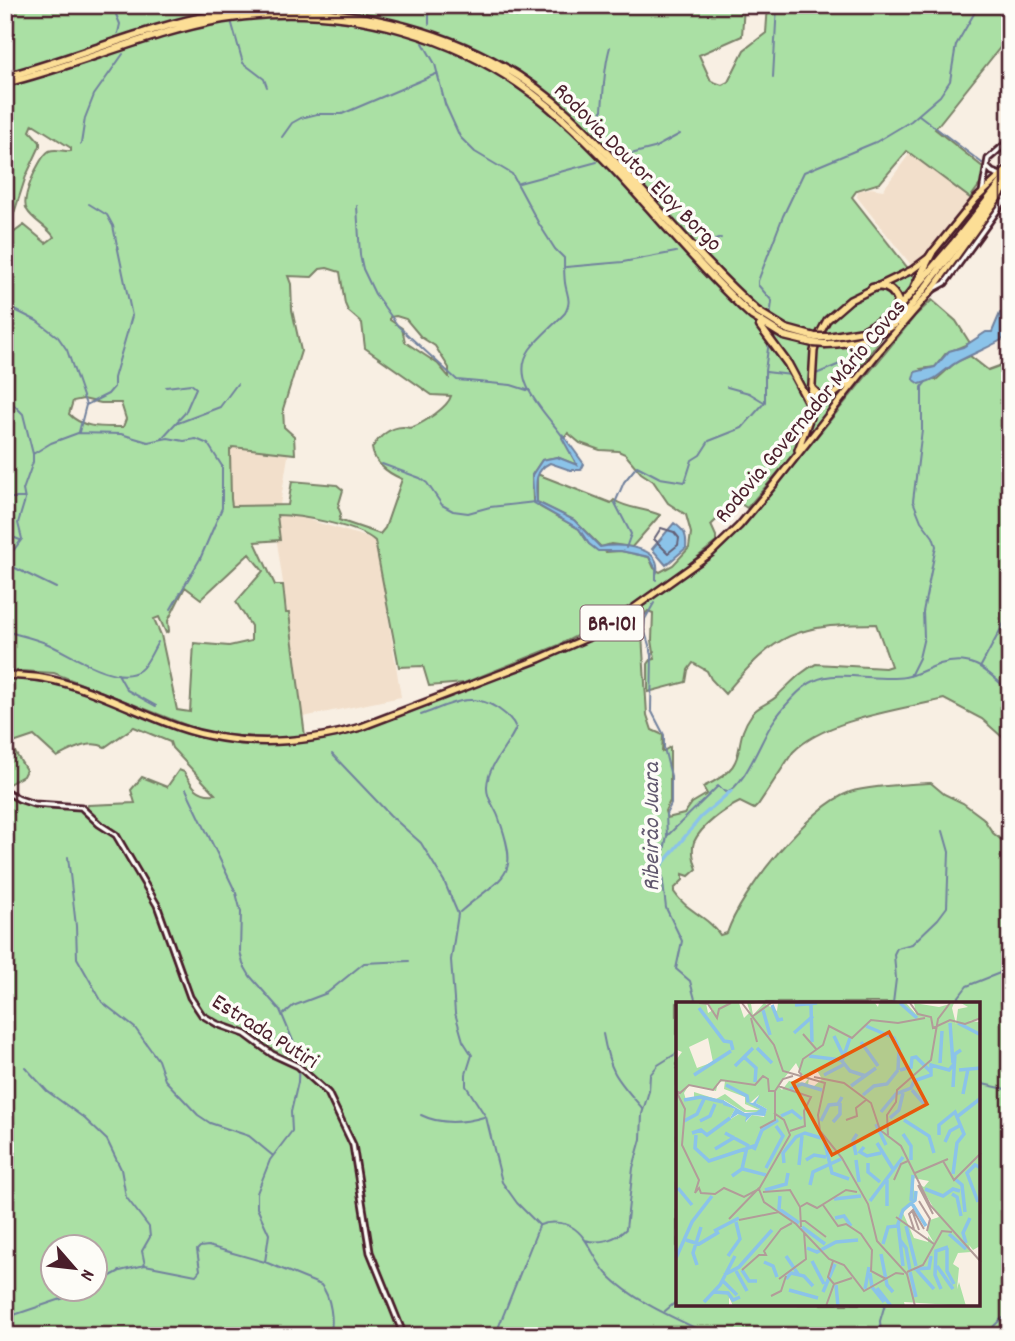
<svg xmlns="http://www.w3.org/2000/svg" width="1015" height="1341" font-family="Dekko,sans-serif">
<rect width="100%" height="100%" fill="#f8efe3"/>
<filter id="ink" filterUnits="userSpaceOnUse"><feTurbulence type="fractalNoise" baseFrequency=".0143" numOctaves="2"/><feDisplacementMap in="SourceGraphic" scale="14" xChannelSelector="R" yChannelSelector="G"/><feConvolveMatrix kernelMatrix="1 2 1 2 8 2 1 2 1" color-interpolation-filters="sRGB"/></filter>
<g filter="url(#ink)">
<!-- built -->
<path fill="#f2dfcb" d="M 913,149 L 973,195 L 916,271 L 857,197 L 858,191 L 871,188 L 883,190 Z
M 230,432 L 291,438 L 279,511 L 376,540 L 401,697 L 303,717 L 272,509 L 225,507 Z"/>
<!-- green -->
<path fill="#aae0a4" stroke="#7a8068" stroke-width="2" fill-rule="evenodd" d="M 6,5 L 543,5 L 573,8 L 576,5 L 744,5 L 742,36 L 699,55 L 711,81 L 722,85 L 728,82 L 744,50 L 766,33 L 768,5 L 1010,5 L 1010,35 L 935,129 L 989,172 L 970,198 L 907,151 L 880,183 L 857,190 L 852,197 L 921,285 L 801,446 L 747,508 L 736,501 L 711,525 L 716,536 L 716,542 L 668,581 L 621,613 L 559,645 L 464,683 L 429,686 L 423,666 L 399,667 L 375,541 C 359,526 299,515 277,515 L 280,540 L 255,542 L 275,585 L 283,585 L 286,613 L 289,613 L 305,736 L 273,738 L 223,735 L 196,729 L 54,673 L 5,670 ZM 33,124 L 71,148 L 71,151 C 64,152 56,148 49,151 C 39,157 20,200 27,210 C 33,221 47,226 54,237 L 46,243 L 24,225 L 9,236 L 7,235 L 26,176 L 40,146 L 40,142 L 30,131 ZM 327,268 L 340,272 L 345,304 L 348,311 L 362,323 L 365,348 L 432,395 L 451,396 C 448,407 425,422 413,427 C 408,429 409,427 403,427 C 390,427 379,437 372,448 C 374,463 388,473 402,479 L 385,528 L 380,534 L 339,520 L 341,514 L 338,507 L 343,490 L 337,485 L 292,481 L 288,505 L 232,506 L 231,499 L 230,450 L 233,447 L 295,454 L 294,436 L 284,427 L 283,409 L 301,351 L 292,310 L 291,284 L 288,276 L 312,277 L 320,269 ZM 396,316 L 406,319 L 421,337 L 435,346 L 449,368 L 449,377 L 438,364 L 405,342 L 402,328 L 390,320 L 390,317 ZM 83,399 L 101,403 L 121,403 L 126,419 L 123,427 C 104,427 83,429 69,414 L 73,401 ZM 568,433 L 580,443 L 600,450 L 618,451 L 625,454 L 641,473 L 653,481 L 668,503 L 686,515 L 691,533 L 689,548 L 673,565 L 660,572 L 654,568 L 649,557 L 621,551 L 606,552 L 589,544 L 579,529 L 540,507 L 533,500 L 532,475 L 542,460 L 557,457 L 577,465 L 563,436 L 566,436 ZM 249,554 L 263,571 L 236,602 L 251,626 L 251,641 L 229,646 L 194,643 L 190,712 L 177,710 L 161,635 L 154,619 L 159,617 L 166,633 L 169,631 L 168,621 L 185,587 L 201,599 Z
M 932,300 L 956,321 L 970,343 L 946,353 L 935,367 L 921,369 L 936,380 L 956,362 L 970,356 L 988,370 L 999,366 L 1010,357 L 1010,744 L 982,719 L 944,699 C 899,710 826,719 793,752 L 758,805 L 754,809 L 740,802 C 725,809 701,826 694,842 C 691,851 694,861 697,869 L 689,876 L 683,874 L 683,880 L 674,889 L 674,892 C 686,911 709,917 720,935 L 727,933 C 741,892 809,806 850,792 C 868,786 911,784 931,783 L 944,794 L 963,803 L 983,818 L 993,833 L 1010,847 L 1010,1336 L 5,1336 L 5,788 L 30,805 L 83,810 L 87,809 L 88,805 L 135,803 L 131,790 L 142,777 L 167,787 L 179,770 L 184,772 C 192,786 198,796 215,794 L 172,748 L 170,742 L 134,727 L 105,747 C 90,739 71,750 57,757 L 34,736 L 10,744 L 26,770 L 23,776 L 5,786 L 5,676 L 50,679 L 185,731 L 218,740 L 277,745 L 338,737 L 386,721 L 537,662 L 621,620 L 668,588 L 715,551 L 763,503 L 915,316 ZM 648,611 L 653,613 L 652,640 L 655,659 L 651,660 L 648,664 L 648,692 L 686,682 L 688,670 L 693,663 L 707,671 L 711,679 L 725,694 C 777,632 795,625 876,624 L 891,666 L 885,668 L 816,664 C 801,671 790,684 778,695 C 771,703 759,705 752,714 C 728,747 755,763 703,787 L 707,794 L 692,803 L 684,814 L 667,818 L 665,811 L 670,801 L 670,747 L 662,752 L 663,735 L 652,730 L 647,715 L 641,618 ZM 677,1003 L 978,1003 L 978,1304 L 677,1304 ZM 52,1246 L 94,1246 L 94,1288 L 52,1288 Z
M 537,474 L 611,503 L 614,500 C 627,509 644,508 660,515 L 632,547 L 611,544 L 601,547 L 574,520 L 537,502 Z"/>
<!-- water -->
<path fill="#8bc3e9" stroke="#71819d" stroke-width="2" d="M 1010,310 L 1010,335 C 993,346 976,352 959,361 C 942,370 942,378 920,384 L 913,379 L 915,372 L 935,367 L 949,351 L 963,347 L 986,332 L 992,332 L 1000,313 Z
M 563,435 L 584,464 L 581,470 L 570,470 L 550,463 C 533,471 536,485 537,502 L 574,520 L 600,547 C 617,544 661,545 657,571 L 649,557 L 621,551 L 598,551 L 589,544 L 579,529 L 534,503 L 532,475 L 542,460 L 557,457 L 577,465 L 562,438 Z
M 674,523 C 685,531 687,535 686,548 L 666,565 L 652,549 Z"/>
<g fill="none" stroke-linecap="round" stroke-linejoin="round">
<!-- shore -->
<path stroke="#646177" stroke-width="2" d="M 661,528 L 674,532 L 679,538 L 678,545 L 668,553 L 654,539 Z"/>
<!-- stream -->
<path stroke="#71819d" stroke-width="2" d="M 112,5 L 120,24 L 118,33
M 225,5 L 225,6
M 508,5 L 516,17
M 232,24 L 243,63 L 264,79 L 267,87
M 429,24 L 429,5
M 423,43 L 435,64 L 445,104 L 460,137 L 475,152 L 512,174 L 539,224 L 555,249 L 564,258 C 564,265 564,275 565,283 C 567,296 572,300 565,313 C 554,325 540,336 530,349 C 508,380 546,413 563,437
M 610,47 C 602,74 604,102 600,130 L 619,152 L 619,157 L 654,148 L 680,134
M 773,77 L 777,5
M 919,115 L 982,163
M 282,137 L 292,123 L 301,118 L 317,114 L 342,114 L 436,74
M 81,144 L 85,118 L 94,95 L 123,54
M 519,183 L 597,162
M 357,206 L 360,255 L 363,269 L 375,294 L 398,326 L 457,380 L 511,385 L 530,391
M 704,244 L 721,238
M 566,267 L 623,262 L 676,252
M 5,305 L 37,321 L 58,337 L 67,350 L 86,405 L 79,432
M 770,318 L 772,301 L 758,285 L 758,281 L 783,216 L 804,172 L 876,142 L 911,121 L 940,96 L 950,81 L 956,45 L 979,5
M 766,372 L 791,375
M 816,374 L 847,361 L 861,342
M 727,387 L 749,393 L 764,402
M 5,390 L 12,403 L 23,414 L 33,454 L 33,462 L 23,490 L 25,500 L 18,523 L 22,539 L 10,555 L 9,572 L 5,581
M 86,405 L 108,394 L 114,387 L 114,378 L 132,316 L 113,226 L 107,215 L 89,204
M 178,423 L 220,407 L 237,384
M 162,438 L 185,413 L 196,388 L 191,384 L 166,387
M 33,454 L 51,443 L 78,433 L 121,434 L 148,442 L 168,438 L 184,441 L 196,439 L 208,444 L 222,466 L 222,508 L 200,559 L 171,609
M 382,464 L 420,478 L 427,483 L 442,505 L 453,511 L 468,513 L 490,507 L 535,502
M 5,498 L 24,498
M 5,534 L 20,540
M 626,548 L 631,534 L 615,503 L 624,482 L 637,466 L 660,478 L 685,482 L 692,460 L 700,455 L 709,441 L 742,428 L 765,402 L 765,371 L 769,341
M 11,566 L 56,588
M 656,580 L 656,571
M 654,603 L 645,619 L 644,629 L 652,655 L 651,710 L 664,735 L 664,748 L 671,776 L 671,804 L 666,814 L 667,836 L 661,866 L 666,908 L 682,941 L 676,969 L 690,981 L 696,1003
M 619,621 L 647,614
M 5,631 C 19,635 34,638 48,644 C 69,653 117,687 140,670 C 148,664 152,651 158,642
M 981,666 L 1010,612
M 118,674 L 127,690 L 156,706
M 910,676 L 919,658 L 924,637 L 923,612 L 936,546 L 933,537 L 921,521 L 913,501 L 922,430 L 922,387 L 926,382
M 421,715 C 449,705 470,691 497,708 C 505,714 513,719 516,728 C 508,747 488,765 487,786 C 486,797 494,806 498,816 C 522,881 503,874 460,912
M 332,754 L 390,815 L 421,843 L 444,881 L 458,914 L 451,960 L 455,1013 L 463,1041 L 472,1055 L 466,1074 L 466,1086 L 486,1117 L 502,1182 L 517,1203 L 539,1225
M 186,789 L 236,893 L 241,912 L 240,951 L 243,964 L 250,976 L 280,1010 L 299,1055 L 298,1082 L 291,1112 L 292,1131 L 270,1160 L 257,1193 L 257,1208 L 269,1234 L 265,1262
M 667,836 L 718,786 L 726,792 C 745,787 761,739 773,722 C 780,711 801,686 814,681 C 838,669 878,682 905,677 C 917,675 928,668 940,664 C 973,654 987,671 1010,692
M 68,857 L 76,926 L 77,958 L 102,1002 L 135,1028 L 158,1060 L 165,1080 L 198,1115 L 210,1123 L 249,1136 L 272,1155
M 893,1003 L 896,979 L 894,954 L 897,948 L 912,944 L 938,919 L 947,907 L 949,852 L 943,831
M 954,1003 L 967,986 L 1010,969
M 284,1014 L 293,1006 L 327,993 L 364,963 L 409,961
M 603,1034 C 610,1073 617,1079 643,1109
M 25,1067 L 47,1091 L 84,1118 L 107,1140 L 121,1169 L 126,1197 L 149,1227 L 150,1237 L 142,1251 L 145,1265
M 978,1083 L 1010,1090
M 421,1115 C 441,1125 463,1123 484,1117
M 540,1225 C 549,1221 564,1222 572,1227 C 589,1237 594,1261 608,1275 C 636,1303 677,1319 712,1336
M 585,1240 C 600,1244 615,1240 626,1229 L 633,1168 L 641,1139 L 642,1114 L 649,1091 L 650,1075 L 658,1065 L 677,1053
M 94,1285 L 120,1271 L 145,1265 L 196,1275 L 200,1270 L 197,1250 L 200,1247 L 208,1246 L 265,1262 L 321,1285 C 331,1297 334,1321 330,1336
M 665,1311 L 677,1301
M 5,1318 L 79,1293 L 88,1288
M 256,1328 L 329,1335
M 495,1336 L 539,1226
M 881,1336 L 880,1321 L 885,1304
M 984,1336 L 1001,1319 L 1010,1316"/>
<!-- canal -->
<path stroke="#8bc3e9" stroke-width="3.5" d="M 661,866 L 701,817 L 731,791"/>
<defs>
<path id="minor" d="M 987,167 L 992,172 L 1000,175
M 982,193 L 988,159 L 1010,140
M 934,289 L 945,283 L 1010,193
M 5,791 L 19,799 L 34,804 L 81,807 L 99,824 L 116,835 L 157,905 L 190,997 L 202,1015 L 217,1024 L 245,1034 L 272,1054 L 298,1066 L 328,1093 L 353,1145 L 370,1252 L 404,1336"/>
<path id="major" d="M 812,388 L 822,398 L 830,397 L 852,381
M 798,450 L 810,417 L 814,351 L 819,335 L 827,320 L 850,300 L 912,270 L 928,258 L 976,199 L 1010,167
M 5,675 C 18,676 30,676 42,678 C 89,686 133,711 178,727 C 239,748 299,745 361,727 L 539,659 L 587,638 L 631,610 L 711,553 L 739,526 L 775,483 L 880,350 L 932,290 L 1006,187"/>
<path id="highway" d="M 5,77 C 77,58 145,27 218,14 C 344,0 477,29 570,116 C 636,178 690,251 757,311 L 786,329 L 815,337
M 5,83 C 79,65 149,32 223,19 C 345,0 471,35 562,118 C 630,179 685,255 752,316 L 784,336 L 813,343
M 915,286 L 932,253
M 872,288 C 884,284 893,289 898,301 L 895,310
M 760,326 L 788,364 L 812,409
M 828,337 L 863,331 L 894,313 L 953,244 L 1010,172
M 826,344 C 853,344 880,336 901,319 L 1010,178"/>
</defs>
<!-- minor casing -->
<use href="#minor" stroke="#4a1f2b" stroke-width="9"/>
<!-- major casing -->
<use href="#major" stroke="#4a1f2b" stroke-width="10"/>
<!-- highway casing -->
<use href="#highway" stroke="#4a1f2b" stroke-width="11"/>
<!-- minor -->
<use href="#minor" stroke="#fdfcf7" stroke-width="3.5"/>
<!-- major -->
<use href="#major" stroke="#fcde96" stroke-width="5"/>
<!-- highway -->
<use href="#highway" stroke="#fcde96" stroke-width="6"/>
<defs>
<path id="highway-bridge" d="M 815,337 L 828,337
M 813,343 L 826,344"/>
</defs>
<!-- highway-bridge casing -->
<use href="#highway-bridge" stroke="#4a1f2b" stroke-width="11" stroke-linecap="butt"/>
<!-- highway-bridge -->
<use href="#highway-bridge" stroke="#fcde96" stroke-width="6"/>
</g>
</g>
<g text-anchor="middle" stroke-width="7" stroke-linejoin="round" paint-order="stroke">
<!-- shield labels -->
<rect fill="#fdfcf7" stroke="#806168" stroke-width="2" x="580.5" y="605.5" width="63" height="35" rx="5"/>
<g font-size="21" font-weight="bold" fill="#4a1f2b">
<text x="612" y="630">BR-101</text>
</g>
<!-- street labels -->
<g font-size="23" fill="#4a1f2b" stroke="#fdfcf7">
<text transform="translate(639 166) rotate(45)" y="8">Rodovia Doutor Eloy Borgo</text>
<text transform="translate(809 410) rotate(-50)" y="8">Rodovia Governador Mário Covas</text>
<text transform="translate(266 1030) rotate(32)" y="8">Estrada Putiri</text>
</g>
<!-- water labels -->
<g font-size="24" font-style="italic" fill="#61586e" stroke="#fdfcf7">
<text transform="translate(650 827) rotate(-90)" y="8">Ribeirão Juara</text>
</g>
</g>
<!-- overview -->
<g transform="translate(676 1002)">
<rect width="304" height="304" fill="#f8efe3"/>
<path d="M 0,1 L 30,1 L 32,11 L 37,8 L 32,1 L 63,1 L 68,16 L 74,10 L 71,1 L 80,1 L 75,2 L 77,13 L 88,1 L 101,9 L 102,1 L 199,1 L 202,5 L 203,1 L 230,1 L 240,12 L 238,1 L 263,5 L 278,1 L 276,6 L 280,22 L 282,7 L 292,5 L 285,1 L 304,1 L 304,17 L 293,19 L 304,20 L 304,244 L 297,248 L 293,243 L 295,250 L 282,251 L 277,262 L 283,266 L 281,287 L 283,280 L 290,304 L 228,300 L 229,304 L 57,304 L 53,295 L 53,304 L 0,304 L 0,58 L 6,50 L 1,48 ZM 32,36 L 37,60 L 21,66 L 13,45 ZM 120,61 L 126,73 L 134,74 L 140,67 L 146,77 L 137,85 L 132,83 L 133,76 L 129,81 L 113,79 L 106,88 L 102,84 ZM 49,79 L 48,87 L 69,95 L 69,102 L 83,108 L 70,108 L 49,92 L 40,97 L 18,90 L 18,96 L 10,98 L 8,91 L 13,83 L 40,89 L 42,80 ZM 83,93 L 80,101 L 91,107 L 88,115 L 76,113 L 70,120 L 70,114 L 63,112 L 53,118 L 59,107 L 47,102 L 48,98 L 68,110 L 82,110 L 84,107 L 74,101 ZM 237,176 L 253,179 L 248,185 L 244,183 L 263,215 L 254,218 L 251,229 L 258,241 L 252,234 L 252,240 L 238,236 L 227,211 L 239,198 Z" fill="#aae0a4" fill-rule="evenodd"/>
<path d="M 84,93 L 80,101 L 91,107 L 89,114 L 76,113 L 69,120 L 70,115 L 62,112 L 53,118 L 59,107 L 47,103 L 47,98 L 69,111 L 80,110 L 84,107 L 70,100 L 77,101 Z" fill="#8bc3e9"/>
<path fill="none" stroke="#8bc3e9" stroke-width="3.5" d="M 224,1 L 241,16M 96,3 L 102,18 L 107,17M 119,3 L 141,1M 135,3 L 136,40M 23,6 L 48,39 L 55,40 L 57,48M 87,8 L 94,33M 274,21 L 277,61M 282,21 L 305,33M 190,24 L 218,36 L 223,47 L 222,68M 118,31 L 137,14M 158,34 L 167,53M 174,36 L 166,59 L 174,69 L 190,74M 185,40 L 202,64M 81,46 L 96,61M 67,54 L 80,66 L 79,80M 133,54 L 165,58M 264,61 L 266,29M 59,64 L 77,46M 224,68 L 235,65 L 236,56 L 240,55 L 255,70M 283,68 L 305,66M 18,73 L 55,49M 148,73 L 167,63M 238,79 L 255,73 L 255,63 L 273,68 L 278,62M 50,83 L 71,94 L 72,100M 175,84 L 200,66M 277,85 L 279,52 L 285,48M 114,87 L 126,82 L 146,88M 236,88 L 250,104M 287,92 L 292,67M 187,93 L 198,84 L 211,82 L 222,68M 8,98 L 25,95 L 47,100M 205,110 L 220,92 L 235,86 L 238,79M 105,114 L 116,109 L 126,117M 282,114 L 305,96M 214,116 L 223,108 L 227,91M 228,118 L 253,134 L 258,151M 8,119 L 21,112 L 28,97M 24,119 L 34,114 L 39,102M 145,119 L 153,103 L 162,102 L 166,95M 157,120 L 164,112 L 164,101M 200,122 L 210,143M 16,131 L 25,128 L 31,133 L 54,116M 49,131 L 73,144M 227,132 L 235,144 L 235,158M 20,133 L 19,146 L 33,159 L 81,143M 263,133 L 263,123 L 279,110 L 288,132 L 281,141 L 277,172M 148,137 L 156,171 L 173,177M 269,140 L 274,129 L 283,124M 201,141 L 217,167M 188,145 L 184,150 L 191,154 L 205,151M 39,147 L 59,135M 78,148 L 86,128 L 102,118M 180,153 L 177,138 L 181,132M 130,158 L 138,153 L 150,155M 180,158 L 183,180M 108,161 L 107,151 L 120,135 L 129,131 L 145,136M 192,161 L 192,170 L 204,180M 123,163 L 126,134M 90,166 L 107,134 L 100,124M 67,167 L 90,173M 56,174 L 66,167 L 71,145M 279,177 L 286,183 L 289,210M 134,183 L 137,170 L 165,157M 2,186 L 16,203M 249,187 L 267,194 L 277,187 L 284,189M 89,188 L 110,182 L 112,171M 276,192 L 281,195 L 285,214M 104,194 L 103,207 L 123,221M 158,197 L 185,194M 194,199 L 227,155M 235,199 L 237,173M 235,200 L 250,224M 302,200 L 291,171 L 299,163 L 305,166M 211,204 L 211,178M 159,216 L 168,214 L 175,224M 230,224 L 240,264M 126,225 L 149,242M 38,229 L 63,216M 273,232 L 290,247M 10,238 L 23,242 L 43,230M 224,238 L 230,246 L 234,268M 290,241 L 287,231 L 294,216M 207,242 L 212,225 L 221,224M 131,246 L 141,250 L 160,240 L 182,238M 271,246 L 271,269 L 278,282M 205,252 L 211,283 L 217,290M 52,254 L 64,237 L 60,220M 110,254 L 122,272M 0,256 L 16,220 L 36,194M 136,259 L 148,282M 88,260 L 97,264 L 101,275M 21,263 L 17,251 L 25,225M 227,264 L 222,222 L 227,208 L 239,198 L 240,189M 261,264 L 277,287M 238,267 L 253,266 L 255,254M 66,268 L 73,279 L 81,279M 241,268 L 258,287M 60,269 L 71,289M 234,270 L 240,295M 194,271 L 196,285 L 208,300M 48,273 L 63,265 L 96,228M 110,277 L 115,271 L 128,274 L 137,284M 46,278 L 61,293M 160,283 L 162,304M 201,286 L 215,304M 189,287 L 193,265M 265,287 L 259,273 L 260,249 L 272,245M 113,288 L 142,296M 38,290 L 52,291 L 57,298 L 64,295M 147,290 L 159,262M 28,300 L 44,283 L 59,254"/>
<path fill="none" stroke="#b29c99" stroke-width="2" d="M 23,1 L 32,2 L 41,16 L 43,7 L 55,1M 66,1 L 98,43 L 107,69 L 149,81 L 142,113 L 144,129 L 166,156 L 192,202 L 201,239 L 231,272 L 239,304M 234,1 L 242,12 L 255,15 L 257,26 L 274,18 L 289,22 L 305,16M 77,14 L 95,1M 75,16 L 81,40M 127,32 L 141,48M 126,73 L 123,70 L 127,57 L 147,43 L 153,24 L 176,36 L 195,18 L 222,21 L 249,16M 138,75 L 168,81 L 195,101 L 204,128 L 225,144 L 254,203 L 305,260M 102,84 L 135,95 L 128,109 L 129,124 L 114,129M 0,89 L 9,107 L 6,143 L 23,178 L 19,191 L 23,186 L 25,191 L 39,192 L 48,186 L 68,195 L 83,187 L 114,133 L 108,118 L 98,111M 0,89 L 4,91 L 13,83 L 37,88 L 45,78 L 79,83 L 87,74 L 92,77 L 93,89 L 99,89M 170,118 L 181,114 L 180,106 L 190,98M 84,126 L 99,118 L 99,89 L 107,77 L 117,74M 212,133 L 211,113 L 220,100 L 221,88 L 255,58 L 262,17 L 274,1M 267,159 L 278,178 L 305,151M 239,171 L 272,157M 218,178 L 225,162 L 232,159M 242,183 L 257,212M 83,187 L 88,200 L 120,222 L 153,257 L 168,263 L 188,289 L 220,271 L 228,272M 87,190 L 114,188 L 124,205 L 125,225M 243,199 L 254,217 L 251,229M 147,203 L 162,224 L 170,222 L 185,232 L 196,248 L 195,269 L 210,277M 124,205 L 131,201 L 141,206 L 170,188 L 181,190M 236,208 L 243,228M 220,215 L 258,242M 53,217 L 83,186M 63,218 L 103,210M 124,219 L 129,219 L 150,235M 238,227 L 233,212 L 237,208 L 248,227M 157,259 L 152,275 L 158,282M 66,268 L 83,253 L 90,253 L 88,249 L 105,227 L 116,221M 231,270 L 247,263 L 266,229 L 276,230M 103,277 L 130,257 L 128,230M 95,294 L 105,289 L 110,274M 150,304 L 158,282 L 176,276"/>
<path fill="#e8590c" fill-opacity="0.15" stroke="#e8590c" stroke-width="3.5" d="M 213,30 L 251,102 L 156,153 L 117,81 Z"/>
<rect width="304" height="304" fill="none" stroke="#4a1f2b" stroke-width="3.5"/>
</g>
<!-- margin -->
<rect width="1015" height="1341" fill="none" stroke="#fdfcf7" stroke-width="28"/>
<rect x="14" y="14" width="987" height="1313" fill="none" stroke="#4a1f2b" stroke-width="2.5" filter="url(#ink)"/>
<!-- north arrow -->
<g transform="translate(74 1268) rotate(118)"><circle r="33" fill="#fdfcf7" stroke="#b5a4a5" stroke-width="2"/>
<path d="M0-5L12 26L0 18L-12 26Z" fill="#4a1f2b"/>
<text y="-10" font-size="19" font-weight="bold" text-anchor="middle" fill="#4a1f2b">N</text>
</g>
</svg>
